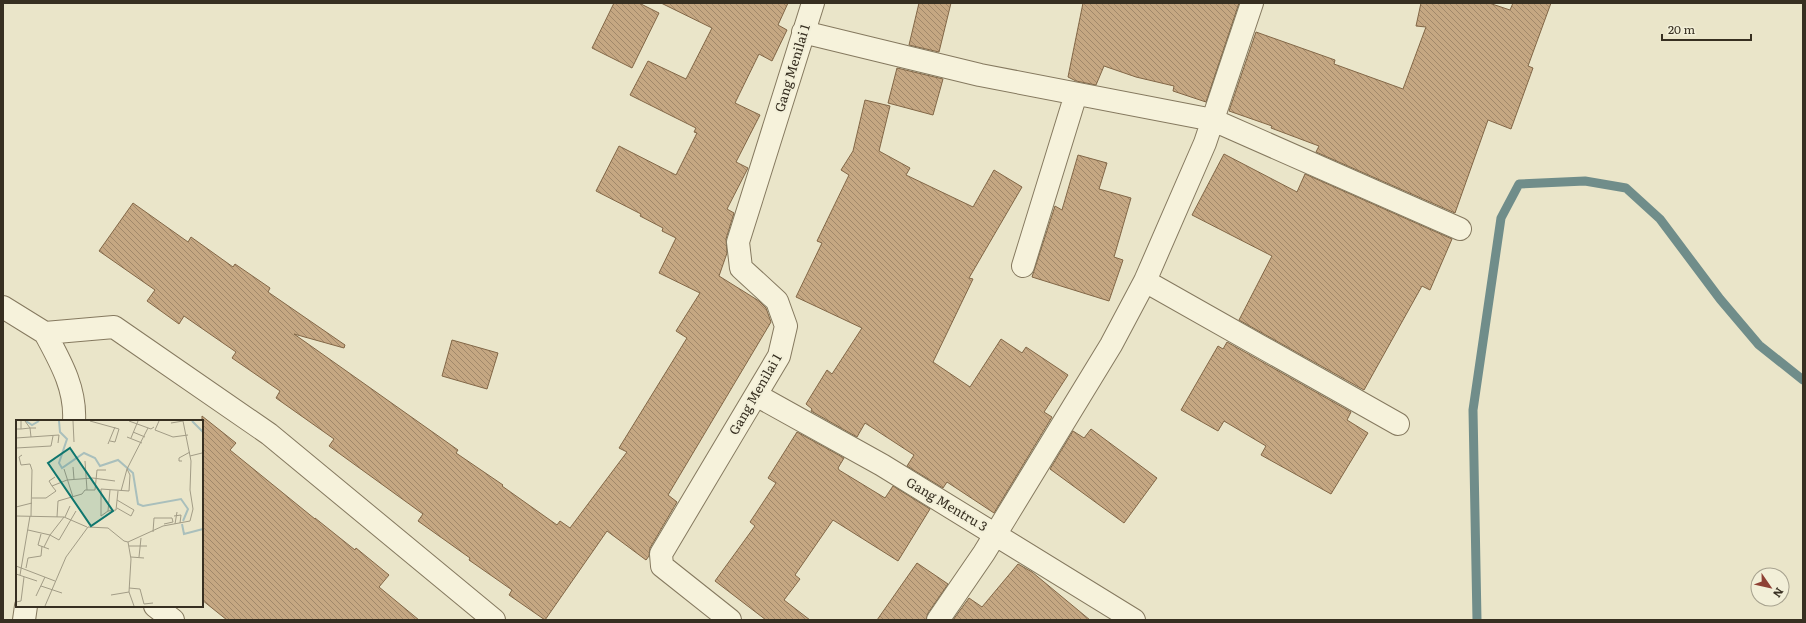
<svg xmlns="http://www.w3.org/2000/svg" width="1806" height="623" font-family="Literata,serif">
<defs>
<pattern id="building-back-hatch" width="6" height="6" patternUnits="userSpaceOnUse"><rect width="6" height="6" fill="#c5a782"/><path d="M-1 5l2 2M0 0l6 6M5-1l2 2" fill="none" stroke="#a1886a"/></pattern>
</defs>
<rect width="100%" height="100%" fill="#eae5c9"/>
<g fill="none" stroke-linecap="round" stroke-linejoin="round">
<!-- stream -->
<path stroke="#708d8a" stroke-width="9" d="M 1477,620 L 1473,410 L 1501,218 L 1519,184 L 1585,181 L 1626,188 L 1660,219 L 1720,299 L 1759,345 L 1803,380"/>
</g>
<!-- building -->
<path fill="url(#building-back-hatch)" stroke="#826747" d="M 614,3 L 639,3 L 659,13 L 632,68 L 592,48 Z
M 661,3 L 788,3 L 778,25 L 787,30 L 772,61 L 759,54 L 735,103 L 760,115 L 736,162 L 748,168 L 727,209 L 734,213 L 726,239 L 727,253 L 719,276 L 759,301 L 766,308 L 771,322 L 668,495 L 677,502 L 650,548 L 649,556 L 646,560 L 607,531 L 545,620 L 509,595 L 512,590 L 469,560 L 470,558 L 418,521 L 423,514 L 329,446 L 334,439 L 276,398 L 280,391 L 232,358 L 236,352 L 184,316 L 179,324 L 147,301 L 155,290 L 99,251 L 133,203 L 188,242 L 191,237 L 233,267 L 235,264 L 270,288 L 268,292 L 345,345 L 344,348 L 294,334 L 458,450 L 456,453 L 503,485 L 502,486 L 557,525 L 560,521 L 570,528 L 627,452 L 619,448 L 687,338 L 676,331 L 700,293 L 659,273 L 676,238 L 662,231 L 663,228 L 640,216 L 641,214 L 596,191 L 619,146 L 676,175 L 697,133 L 694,132 L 696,128 L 630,95 L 648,61 L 686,79 L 712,28 Z
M 919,3 L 951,3 L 939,52 L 909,45 Z
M 1083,3 L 1239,3 L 1206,102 L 1173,91 L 1174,86 L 1136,77 L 1104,66 L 1096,85 L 1076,81 L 1068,77 Z
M 1421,3 L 1489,3 L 1510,10 L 1513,3 L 1551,3 L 1528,66 L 1533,68 L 1511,129 L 1488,120 L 1455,213 L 1316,152 L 1319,146 L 1271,128 L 1272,126 L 1229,111 L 1256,32 L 1335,60 L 1334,64 L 1403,89 L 1426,27 L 1416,26 Z
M 897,68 L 943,79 L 933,115 L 888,103 Z
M 865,100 L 890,106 L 879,151 L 910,168 L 906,175 L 973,207 L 994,170 L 1022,187 L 969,278 L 973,279 L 933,362 L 970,387 L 1001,339 L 1022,353 L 1026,347 L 1068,375 L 1044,412 L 1052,417 L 994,513 L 947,482 L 943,488 L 907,466 L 914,455 L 865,423 L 857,437 L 811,411 L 812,409 L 806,404 L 827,370 L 832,374 L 862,328 L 796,297 L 822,243 L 817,241 L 849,175 L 841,170 L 853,151 Z
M 1224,154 L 1297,192 L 1305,174 L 1452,239 L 1430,290 L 1422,286 L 1364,390 L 1239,320 L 1272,256 L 1192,215 Z
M 1078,155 L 1107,163 L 1099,189 L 1131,198 L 1114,257 L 1123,260 L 1109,301 L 1032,277 L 1055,206 L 1062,210 Z
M 452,340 L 498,353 L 487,389 L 442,376 Z
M 1227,342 L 1351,412 L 1347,420 L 1368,433 L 1331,494 L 1261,455 L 1266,446 L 1224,421 L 1218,431 L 1181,410 L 1218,346 L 1223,349 Z
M 202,416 L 236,443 L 230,450 L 315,519 L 315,518 L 355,550 L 356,548 L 389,575 L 379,587 L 419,620 L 227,620 L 202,600 Z
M 1091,429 L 1157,478 L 1124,523 L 1050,469 L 1073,431 L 1084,438 Z
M 797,432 L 844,458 L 838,468 L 839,470 L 885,498 L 893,486 L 930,509 L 898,561 L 833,520 L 795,575 L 800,579 L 784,600 L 810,620 L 766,620 L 715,581 L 755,526 L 750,522 L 776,483 L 768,478 Z
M 917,563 L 948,584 L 928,613 L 926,620 L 877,620 Z
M 1018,564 L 1032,572 L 1090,620 L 953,620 L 969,598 L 982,607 Z"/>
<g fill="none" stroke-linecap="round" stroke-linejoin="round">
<defs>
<path id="minor" d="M 803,32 L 980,75 L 1213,120 L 1460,229
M 1023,266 L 1076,94
M 1145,281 L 1398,424
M 3,307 L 45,333
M 756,395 L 882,465 L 1134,620
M 74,421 C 76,388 60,361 45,333 L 114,327 L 269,434 L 494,620
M 155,606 L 173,620
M 24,620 L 26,606
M 730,620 L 662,566 L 661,554 L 779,356 L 786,326 L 777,301 L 741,268 L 738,242 L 813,3
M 938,620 L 984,553 L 1111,345 L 1145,281 L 1205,143 L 1252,3"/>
</defs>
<!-- minor casing -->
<use href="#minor" stroke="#85795f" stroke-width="24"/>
<!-- minor -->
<use href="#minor" stroke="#f6f2db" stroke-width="22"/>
</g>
<g text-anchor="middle" stroke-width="4" stroke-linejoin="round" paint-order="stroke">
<!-- street labels -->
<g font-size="13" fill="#372f21" stroke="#f2efd8">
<text transform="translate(792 68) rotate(-73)" y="5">Gang Menilai 1</text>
<text transform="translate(755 394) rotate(-60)" y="5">Gang Menilai 1</text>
<text transform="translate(947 504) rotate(31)" y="5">Gang Mentru 3</text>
</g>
</g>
<!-- overview -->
<g transform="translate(16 420)">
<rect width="187" height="187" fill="#eae5c9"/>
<path fill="none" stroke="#a9bfbc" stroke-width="2" d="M 10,1 L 16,5 L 23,1M 43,1 L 44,12 L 51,19 L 43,43 L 46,48 L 68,33 L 79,38 L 84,46 L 102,40 L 117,53 L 122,84 L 127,86 L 165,79 L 172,89 L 167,101M 176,1 L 187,12M 166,104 L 168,114 L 187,109"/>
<path fill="none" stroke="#a29c86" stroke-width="1" d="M 57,1 L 58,22M 74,1 L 103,9 L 99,22 L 94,21M 113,1 L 135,9 L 138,7M 143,1 L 139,10 L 157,17 L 172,15M 155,3 L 167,1M 0,9 L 5,9 L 5,1M 5,9 L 14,8 L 9,1M 117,12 L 129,17M 15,17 L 14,8 L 20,8M 111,17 L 126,23M 0,18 L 43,15 L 42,23M 115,18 L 122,1M 92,24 L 99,7M 0,28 L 35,26 L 37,16M 6,35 L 3,37 L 5,45 L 14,44 L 16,50 L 15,96M 174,36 L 186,33M 69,41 L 71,70M 166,41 L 163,41 L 163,38 L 174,32M 57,47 L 58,59M 48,49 L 57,77M 36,66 L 33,61 L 39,57M 102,71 L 100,90 L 92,91 L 85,96 L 85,69 L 113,71 L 114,55 L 111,49M 105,71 L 111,49 L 132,8M 16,78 L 30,78 L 40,71 L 36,66 L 51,60 L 77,58 L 99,61M 0,87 L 16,83M 101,88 L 115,96 L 118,90 L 101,80M 92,91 L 94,70M 0,96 L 48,97 L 71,107M 158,96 L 165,95 L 164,103M 41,97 L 42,81 L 66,74 L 69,70 L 79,70 L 81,50 L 90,50M 49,97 L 54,86M 159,104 L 161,92M 12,110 L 34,115 L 48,97M 137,112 L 138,98 L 156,98 L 157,102 L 148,104M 25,114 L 22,125 L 33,129M 34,115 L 43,120 L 60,91M 112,122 L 115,139 L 113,172 L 118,186M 113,126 L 131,126M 28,127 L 34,115M 115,137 L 128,138M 123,137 L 125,118M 0,146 L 39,161M 10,148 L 12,138 L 25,136 L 26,126M 0,154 L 21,161M 4,155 L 14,96M 25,166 L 46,173M 113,168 L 124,169 L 128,184 L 137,183M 95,175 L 113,172M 20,176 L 29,157M 0,182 L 5,181 L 8,157M 29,186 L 50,137 L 72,107 L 92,108 L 108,121 L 112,122 L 147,106 L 174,101 L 177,89 L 174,70 L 175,41 L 167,1"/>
<path fill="#0f766e" fill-opacity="0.15" stroke="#0f766e" stroke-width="2" d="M 54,28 L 97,91 L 75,106 L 32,43 Z"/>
<rect width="187" height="187" fill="none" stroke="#372f21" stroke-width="2"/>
</g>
<!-- border -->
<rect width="1806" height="623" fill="none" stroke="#372f21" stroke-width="8"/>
<!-- north arrow -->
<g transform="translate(1770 587) rotate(124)"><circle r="19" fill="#f2efd8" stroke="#a7a28f"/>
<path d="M0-3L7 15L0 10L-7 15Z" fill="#8e4135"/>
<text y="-6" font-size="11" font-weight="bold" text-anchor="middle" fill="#372f21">N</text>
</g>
<!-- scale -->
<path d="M1662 34v6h89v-6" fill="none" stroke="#372f21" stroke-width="2"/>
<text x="1668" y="34" font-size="12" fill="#372f21" stroke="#f2efd8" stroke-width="3" paint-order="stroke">20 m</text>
</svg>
